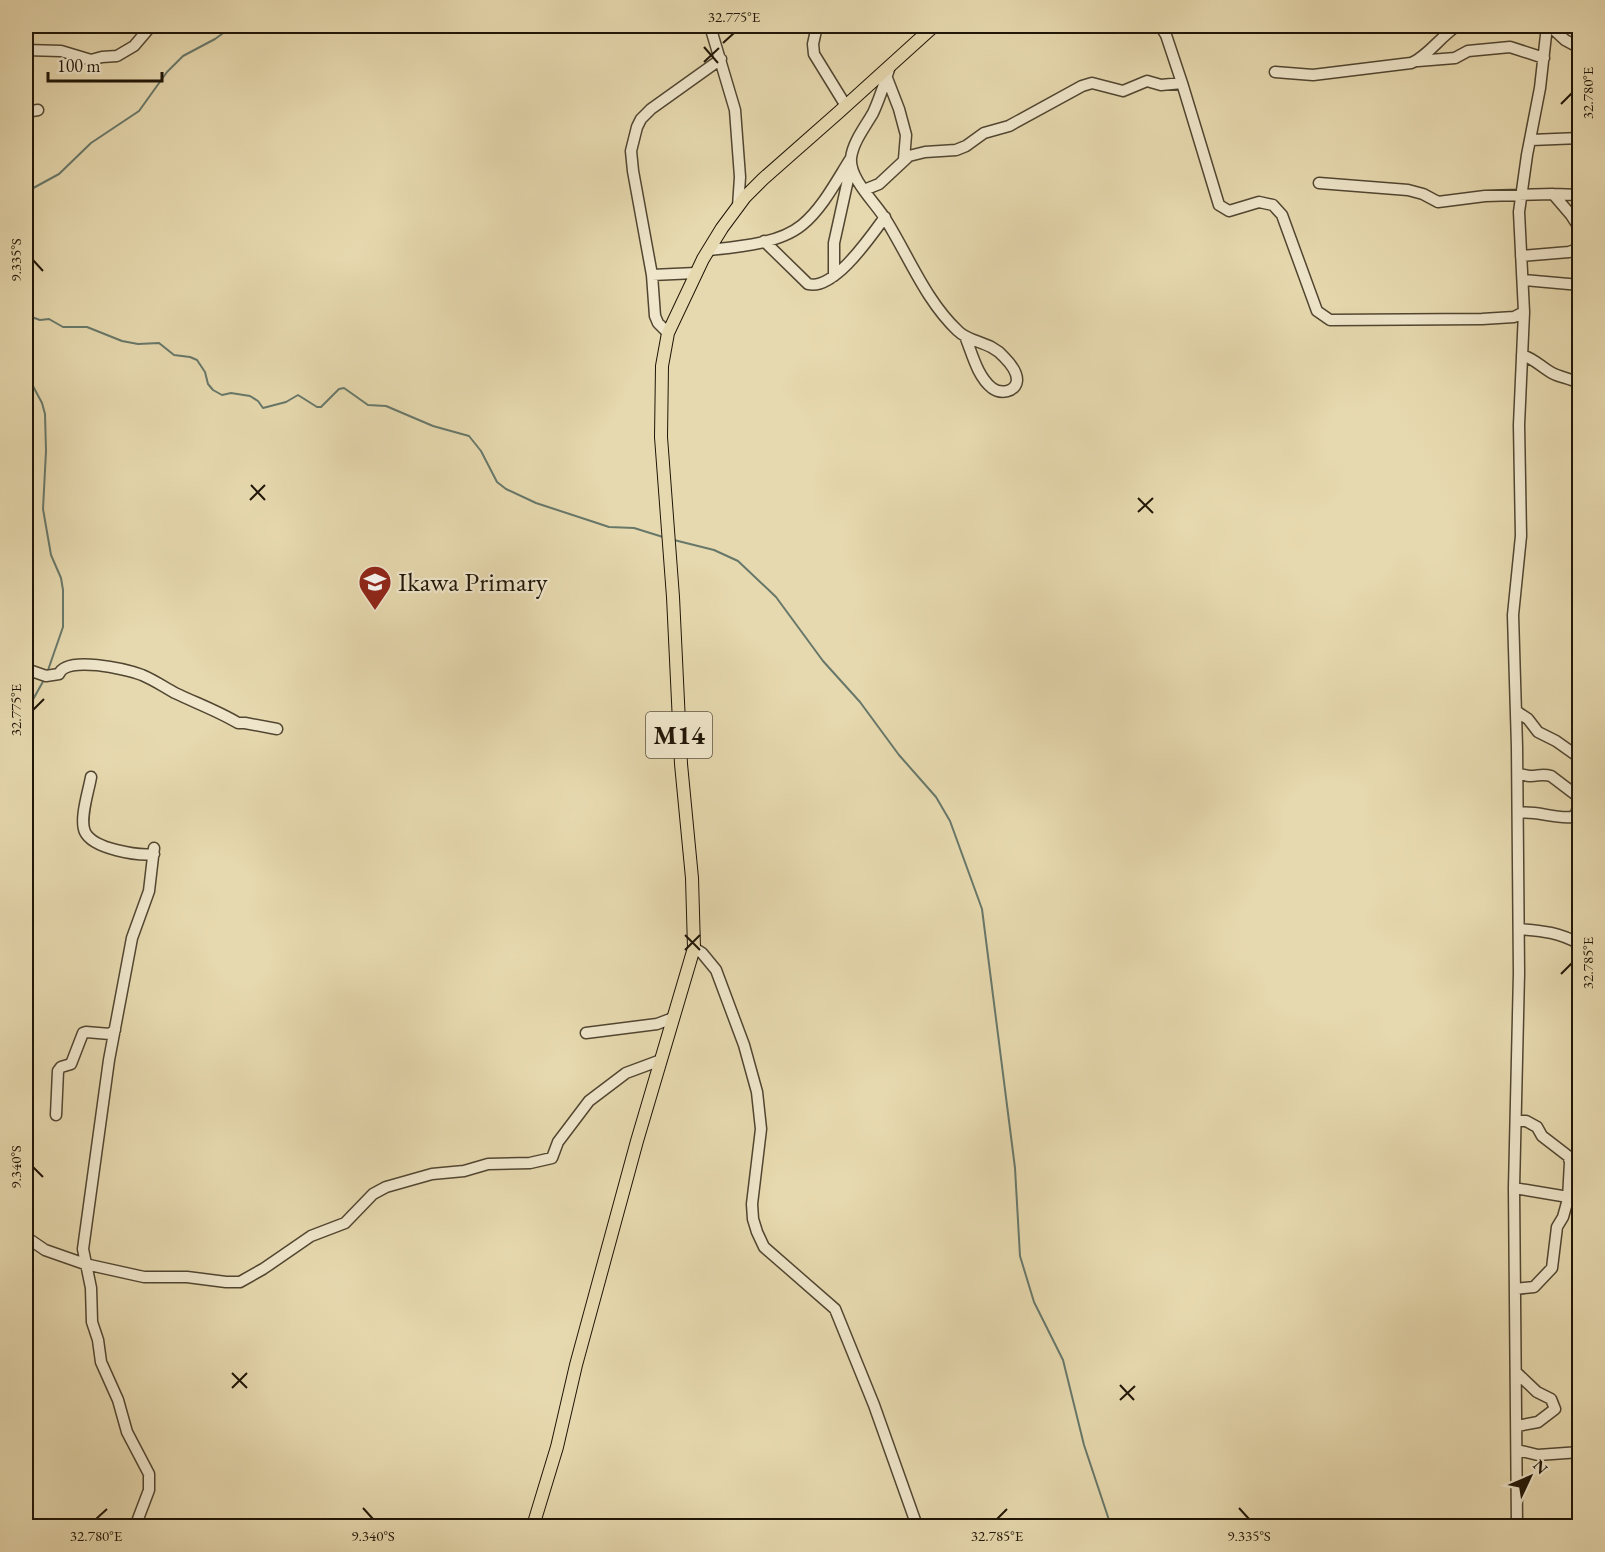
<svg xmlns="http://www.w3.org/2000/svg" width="1605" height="1552" font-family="'EB Garamond',serif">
<rect width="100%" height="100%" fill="#e7d9af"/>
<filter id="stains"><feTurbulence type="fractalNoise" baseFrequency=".00333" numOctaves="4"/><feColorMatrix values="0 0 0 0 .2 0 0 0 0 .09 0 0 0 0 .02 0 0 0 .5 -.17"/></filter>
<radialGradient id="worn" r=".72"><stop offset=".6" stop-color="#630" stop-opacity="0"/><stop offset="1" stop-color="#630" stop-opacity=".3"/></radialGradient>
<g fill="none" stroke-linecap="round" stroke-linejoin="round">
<!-- stream -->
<path stroke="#67786a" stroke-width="2" d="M 26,192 L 59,174 L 91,143 L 139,111 L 167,72 L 183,56 L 215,39 L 233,26
M 26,315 L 40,320 L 49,319 L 63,327 L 87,327 L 122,341 L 138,344 L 159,343 L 174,355 L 190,357 L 197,360 L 205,372 L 208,384 L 213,390 L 222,395 L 231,393 L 250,396 L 258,401 L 263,408 L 286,402 L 298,395 L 317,407 L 321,407 L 339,389 L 344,388 L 368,405 L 386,406 L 433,426 L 469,436 L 481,451 L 497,482 L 506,489 L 536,503 L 594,522 L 609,527 L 634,528 L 663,537
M 26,373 L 42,403 L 45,414 L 46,451 L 43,509 L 51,555 L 61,578 L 63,590 L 63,627 L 47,673
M 674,540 L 714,550 L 738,561 L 776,597 L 823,661 L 860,702 L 899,755 L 936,797 L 950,821 L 982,909 L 1015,1168 L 1020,1256 L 1034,1302 L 1063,1360 L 1084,1445 L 1111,1526
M 26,712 L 45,678
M 26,802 L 30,833 L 26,863"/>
<defs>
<path id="minor" d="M 710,26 L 735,110 L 740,177 L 738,207
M 817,26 L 813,44 L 814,54 L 846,106
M 1160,26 L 1166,35 L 1182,83 L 1219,205 L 1229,211 L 1259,202 L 1273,205 L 1282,215 L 1317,311 L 1330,320 L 1482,319 L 1514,317 L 1524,312
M 1550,26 L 1565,40 L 1580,48
M 26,50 L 61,51 L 91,60 L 102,57 L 117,56 L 134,46 L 151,26
M 1418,61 L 1455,58 L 1468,51 L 1510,47 L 1544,58
M 890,66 C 885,82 880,98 873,113 C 865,127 853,142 851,158 C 849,179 876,203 886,220 C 909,257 926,301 958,331 C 970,343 990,341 1004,357 C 1010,363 1017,372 1017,380 C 1016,393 1000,394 992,388 C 977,376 972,353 965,336
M 1275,72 L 1313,75 L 1411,63 C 1426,58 1442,35 1457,26
M 887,78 L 899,109 L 906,135 L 904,159
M 26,112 L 38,110
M 1531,140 L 1580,138
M 1319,183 L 1408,190 L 1423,194 L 1438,202 L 1485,196 L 1553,194 L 1580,195
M 864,190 L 879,184 L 909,156 L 925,152 L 956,150 L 966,146 L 984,133 L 1009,126 L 1082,86 L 1092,83 L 1123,91 L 1147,81 L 1161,85 L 1182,83
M 1553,194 L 1571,215 L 1580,229
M 764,241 L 808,284 C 834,291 871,236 885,217
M 709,250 C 737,247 779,244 802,225 C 822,209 837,180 851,158
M 1521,256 L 1569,252 L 1580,248
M 652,275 L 696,273
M 834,276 L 834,243 L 851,166
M 1523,280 L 1580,285
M 668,333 L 658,323 L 655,316 L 652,275 L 633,171 L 631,151 L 637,127 L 641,119 L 651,109 L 721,59
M 1522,355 C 1535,359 1541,367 1552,373 C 1561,378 1571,378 1580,384
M 26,669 L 46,676 L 59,674 C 66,655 126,669 142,675 C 154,680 164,687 175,693 C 196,703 218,711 238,723 L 245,723 L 277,729
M 1516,711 L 1528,719 L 1538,732 L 1556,741 L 1580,758
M 1518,773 C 1535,780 1538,772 1551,776 L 1580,798
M 91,777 C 89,790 79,819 85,832 C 93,849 138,856 154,854
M 1518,813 C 1536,810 1554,819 1572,817 L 1576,814 L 1580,800
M 1519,929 C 1543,931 1558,932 1580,944
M 694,948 L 702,953 L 716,970 L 744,1045 L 757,1092 L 761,1129 L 752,1204 L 753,1219 L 757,1232 L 764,1247 L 835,1309 L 874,1405 L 917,1526
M 586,1033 L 657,1024 L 673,1018
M 56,1115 L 58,1071 L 61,1067 L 71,1064 L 83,1033 L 86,1032 L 110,1034 L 115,1030
M 1514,1188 L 1568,1197
M 26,1237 L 45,1250 L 85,1264 L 144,1277 L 187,1277 L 226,1282 L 240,1282 L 263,1269 L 311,1236 L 345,1223 L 373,1194 L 386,1187 L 432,1174 L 464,1171 L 488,1164 L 530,1163 L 552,1158 L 558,1142 L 589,1101 L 626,1073 L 661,1060
M 1515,1289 L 1534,1287 L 1552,1268 L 1557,1227 L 1563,1217 L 1568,1199 L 1570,1162 L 1568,1156 L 1542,1136 L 1537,1127 L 1526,1121 L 1517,1121
M 1517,1426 L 1538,1422 L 1555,1409 L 1551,1399 L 1537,1392 L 1517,1373
M 1517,1450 L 1538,1455 L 1580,1452
M 140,1526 L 138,1519 L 149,1490 L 149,1474 L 127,1432 L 118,1400 L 101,1362 L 98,1340 L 92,1322 L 91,1288 L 83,1249 L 109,1060 L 132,938 L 149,891 L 154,848
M 1517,1526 L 1514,1188 L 1519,973 L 1517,747 L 1513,615 L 1521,536 L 1519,425 L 1524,312 L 1519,212 L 1527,155 L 1540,88 L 1547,26"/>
<path id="major" d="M 533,1526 L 557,1447 L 576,1365 L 637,1141 L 694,948 L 692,878 L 681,764 L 673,597 L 661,437 L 662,366 L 668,333 L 703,259 L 722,228 L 745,197 L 763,179 L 839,112 L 934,26"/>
</defs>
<!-- minor casing -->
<use href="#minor" stroke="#514631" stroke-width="13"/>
<!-- major casing -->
<use href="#major" stroke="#1f1507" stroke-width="14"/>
<!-- minor -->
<use href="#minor" stroke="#efe6cb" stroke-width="10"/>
<!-- major -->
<use href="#major" stroke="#e7d9af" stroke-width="12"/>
</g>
<!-- ticks -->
<path fill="none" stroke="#1f1507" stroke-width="2" d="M 723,43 L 734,33M 704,47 L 718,63M 704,62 L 719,48M 1561,104 L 1572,93M 33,260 L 43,271M 251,485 L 265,500M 1138,498 L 1153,513M 250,500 L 265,485M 1138,512 L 1153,498M 33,710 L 44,699M 685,935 L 700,950M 685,950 L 700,935M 1561,974 L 1572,963M 33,1167 L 43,1177M 232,1373 L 247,1388M 1120,1385 L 1134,1400M 232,1388 L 247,1373M 1120,1400 L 1135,1386M 363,1508 L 373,1519M 1239,1508 L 1249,1519M 96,1519 L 107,1509M 997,1519 L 1007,1509"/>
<!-- icons -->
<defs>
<symbol id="school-pin" viewBox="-11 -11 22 30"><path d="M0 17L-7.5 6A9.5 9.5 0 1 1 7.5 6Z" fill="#8f2418" stroke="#efe6cb"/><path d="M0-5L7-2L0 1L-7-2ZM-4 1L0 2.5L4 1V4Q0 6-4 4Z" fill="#fff"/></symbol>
</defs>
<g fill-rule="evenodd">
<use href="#school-pin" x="356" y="563" width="38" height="52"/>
</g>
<g text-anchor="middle" stroke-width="4.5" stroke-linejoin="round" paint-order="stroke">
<!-- shield labels -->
<rect fill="#efe6cb" stroke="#5d5442" stroke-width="1.5" x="646" y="712" width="66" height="46" rx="4.5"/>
<g font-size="26" font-weight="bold" fill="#1f1507">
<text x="679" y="744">M14</text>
</g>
<!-- poi labels -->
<g font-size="27" fill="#1f1507" stroke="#efe6cb" text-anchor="start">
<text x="398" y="591">Ikawa Primary</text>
</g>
</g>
<!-- margin -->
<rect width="1605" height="1552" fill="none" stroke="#e7d9af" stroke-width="66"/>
<!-- north arrow -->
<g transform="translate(1530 1477) rotate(46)" stroke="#efe6cb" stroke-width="4.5" paint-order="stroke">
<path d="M0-4.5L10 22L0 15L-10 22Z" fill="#1f1507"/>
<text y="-9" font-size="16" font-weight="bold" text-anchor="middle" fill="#1f1507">N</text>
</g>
<!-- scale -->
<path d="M48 72v9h114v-9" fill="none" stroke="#1f1507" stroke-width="3"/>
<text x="57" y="72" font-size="18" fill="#1f1507" stroke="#efe6cb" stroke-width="4.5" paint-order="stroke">100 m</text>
<rect x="33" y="33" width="1539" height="1486" fill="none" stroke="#1f1507" stroke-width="2"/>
<g font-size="15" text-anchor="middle" fill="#1f1507">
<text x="734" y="22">32.775°E</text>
<text transform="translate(1588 93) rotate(-90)" y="5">32.780°E</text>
<text transform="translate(16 260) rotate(-90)" y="5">9.335°S</text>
<text transform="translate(16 710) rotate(-90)" y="5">32.775°E</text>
<text transform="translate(1588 963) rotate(-90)" y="5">32.785°E</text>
<text transform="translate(16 1167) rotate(-90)" y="5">9.340°S</text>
<text x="96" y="1541">32.780°E</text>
<text x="373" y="1541">9.340°S</text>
<text x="997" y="1541">32.785°E</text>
<text x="1249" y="1541">9.335°S</text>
</g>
<rect width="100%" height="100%" filter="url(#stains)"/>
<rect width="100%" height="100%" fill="url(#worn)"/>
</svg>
